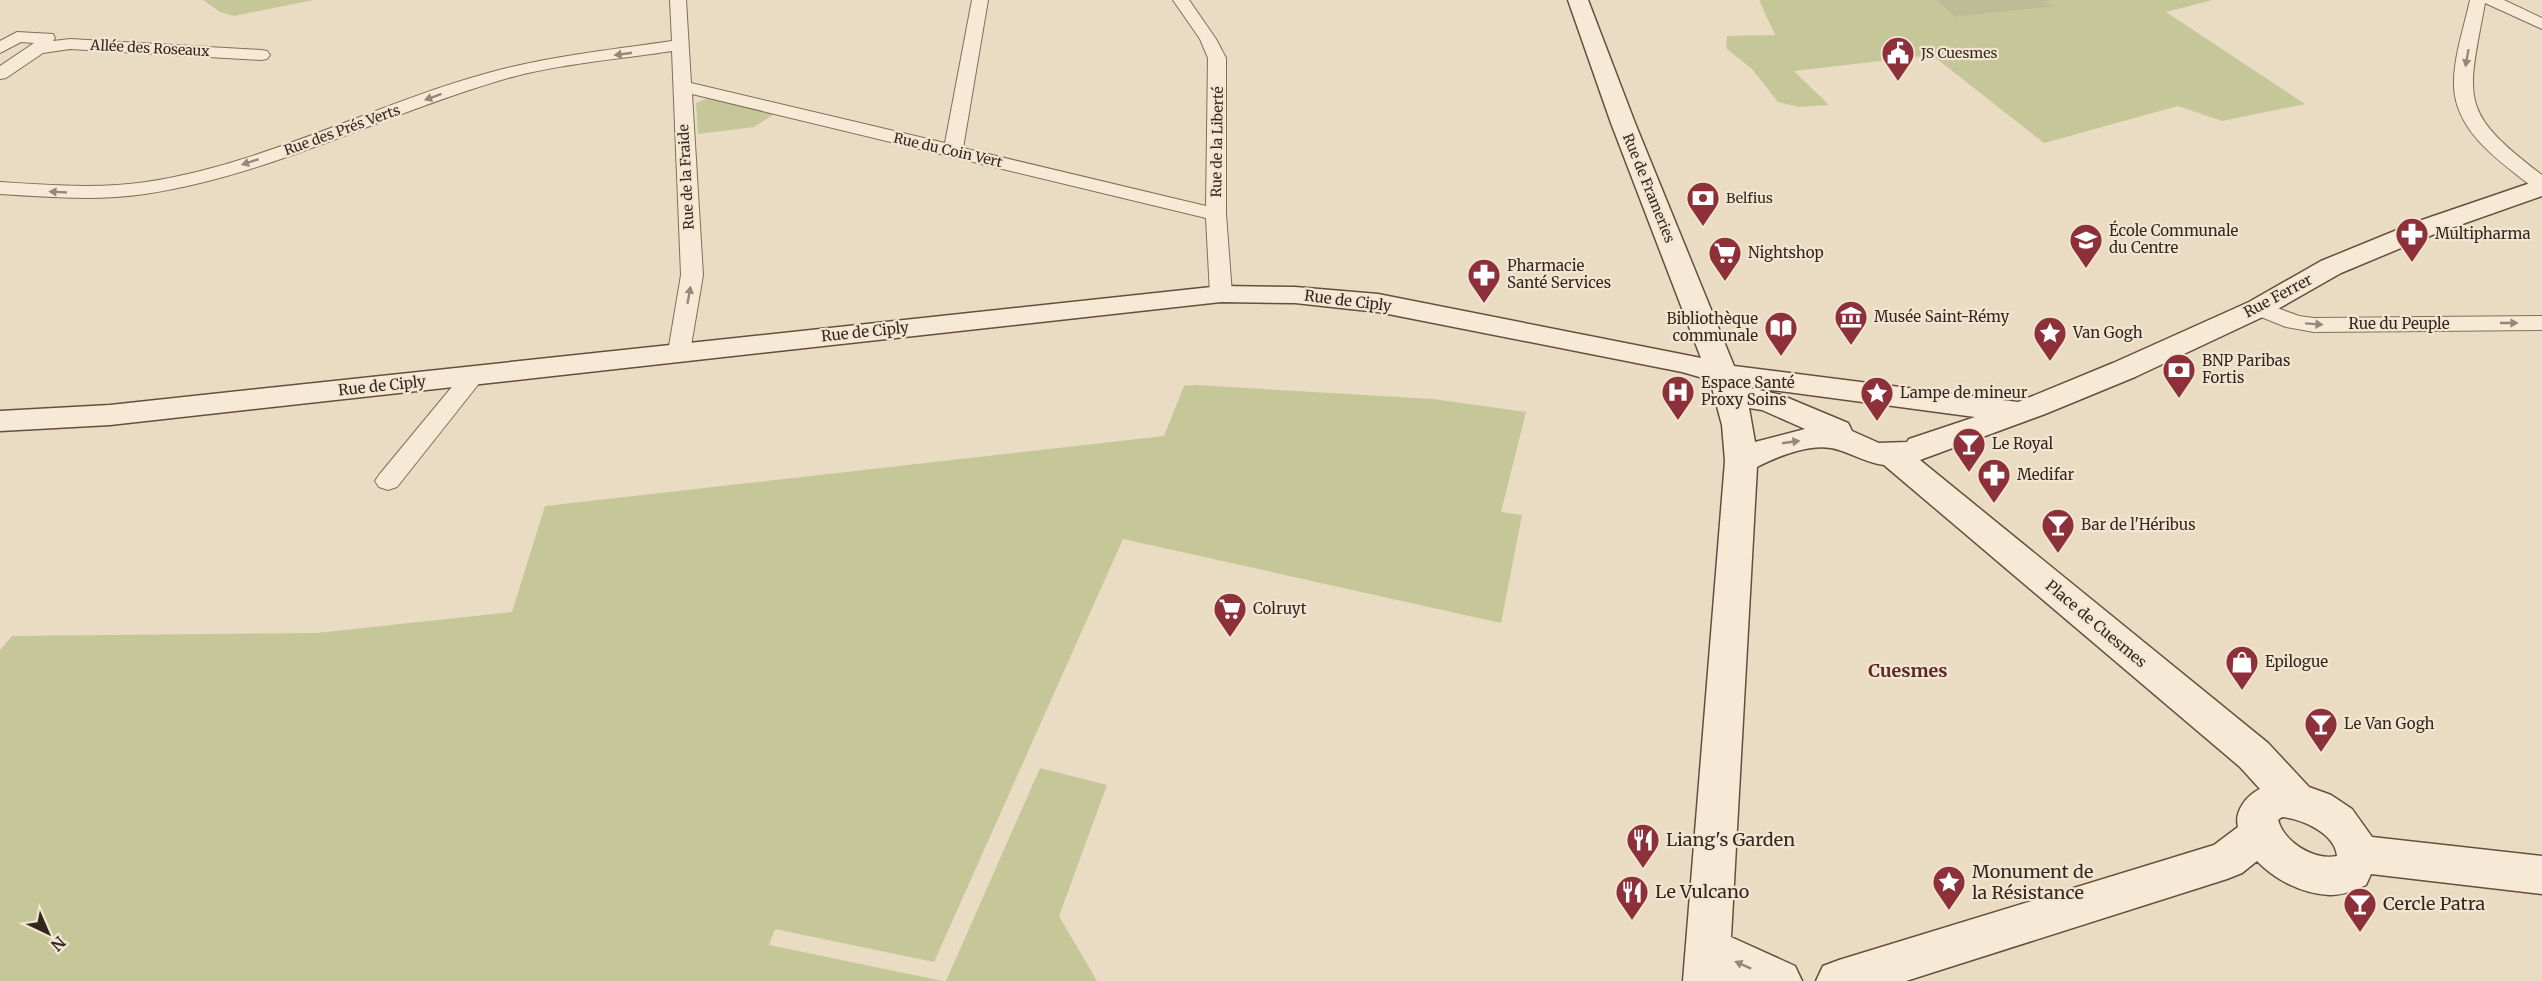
<svg xmlns="http://www.w3.org/2000/svg" width="2542" height="981" font-family="Merriweather,serif">
<rect width="100%" height="100%" fill="#eadbc3"/>
<!-- green -->
<path fill="#c6c798" d="M 203,0 L 313,0 L 234,16 L 220,12 Z
M 1759,0 L 1936,0 L 1955,17 L 2051,7 L 2044,1 L 2064,0 L 2213,0 L 2166,12 L 2305,104 L 2222,121 L 2178,106 L 2044,143 L 1932,55 L 1794,71 L 1829,105 L 1799,107 L 1778,102 L 1752,69 L 1726,48 L 1727,36 L 1775,35 Z
M 708,98 L 774,114 L 754,127 L 698,134 L 696,103 Z
M 1195,385 L 1433,399 L 1526,412 L 1501,512 L 1522,515 L 1501,623 L 1123,539 L 934,962 L 775,929 L 769,945 L 943,981 L 0,981 L 0,650 L 12,636 L 316,633 L 512,612 L 545,506 L 1164,436 L 1184,386 Z
M 1040,768 L 1107,785 L 1059,916 L 1097,981 L 946,981 Z"/>
<!-- cemetery -->
<path fill="#bcbd97" d="M 1936,0 L 2064,0 L 2045,1 L 2052,7 L 1955,17 Z"/>
<g fill="none" stroke-linecap="round" stroke-linejoin="round">
<defs>
<path id="street" d="M 670,0 L 686,0 L 691,83 L 945,143 L 972,0 L 988,0 L 963,148 L 1206,206 L 1208,58 L 1200,39 L 1173,0 L 1189,0 L 1216,39 L 1226,58 L 1226,214 L 1232,294 L 1229,299 L 1221,301 L 1213,299 L 1210,294 L 1206,218 L 692,94 L 703,275 L 690,352 L 687,357 L 679,359 L 671,357 L 668,352 L 681,275 L 672,51 C 614,60 554,64 498,81 C 379,116 268,176 145,194 C 97,201 48,197 0,194 L 0,182 C 48,185 98,189 146,182 C 265,164 372,105 488,73 C 548,56 610,50 672,41 Z
M 2470,0 L 2504,0 L 2542,18 L 2542,29 L 2485,3 C 2467,101 2458,111 2542,175 L 2542,191 L 2535,189 C 2502,163 2456,133 2454,87 C 2453,58 2464,28 2470,0 Z
M 17,32 L 53,34 L 55,38 L 53,41 L 70,39 L 261,50 L 267,51 L 270,55 L 267,59 L 261,60 L 70,49 L 43,53 L 6,78 L 0,79 L 0,66 L 34,43 L 21,42 L 0,53 L 0,41 Z
M 2259,301 L 2299,316 L 2314,318 L 2542,316 L 2542,330 L 2314,332 L 2286,327 L 2251,313 L 2248,308 L 2251,303 Z
M 473,369 L 481,371 L 485,376 L 481,381 L 397,487 L 388,490 L 379,487 L 375,481 L 379,475 L 465,371 Z"/>
<path id="secondary" d="M 1568,0 L 1588,0 L 1635,123 L 1734,366 L 2018,402 L 2113,363 L 2249,302 L 2321,261 L 2419,221 L 2542,179 L 2542,196 L 2437,233 L 2341,273 L 2269,314 L 2135,377 L 2045,414 L 1920,460 L 2268,743 L 2309,787 L 2331,795 L 2352,809 L 2372,837 L 2542,856 L 2542,894 L 2371,874 L 2366,885 C 2355,890 2341,896 2329,895 C 2303,894 2275,880 2257,861 L 2242,873 L 2227,879 L 1906,981 L 1816,981 L 1823,966 L 1839,960 L 2214,845 L 2238,827 C 2234,811 2247,795 2260,789 L 2240,767 L 1884,465 C 1868,463 1855,455 1839,450 C 1815,441 1778,456 1757,467 L 1731,937 L 1795,966 L 1802,981 L 1683,981 L 1725,461 L 1722,425 L 1710,380 L 1682,372 L 1378,312 L 1295,303 L 1221,302 L 110,425 L 0,431 L 0,411 L 110,405 L 1221,286 L 1295,287 L 1378,294 L 1701,358 L 1611,123 ZM 1742,386 L 1975,417 L 1909,439 L 1907,442 L 1879,443 L 1852,431 L 1848,423 L 1781,395 ZM 1749,408 L 1762,410 L 1805,429 L 1755,442 ZM 2282,817 C 2302,819 2335,833 2337,856 C 2314,861 2284,842 2278,820 Z"/>
</defs>
<!-- street casing -->
<use href="#street" stroke="#836d5b" stroke-width="2"/>
<!-- secondary casing -->
<use href="#secondary" stroke="#654e3e" stroke-width="3"/>
<!-- street -->
<use href="#street" fill="#f6e9d5" fill-rule="evenodd"/>
<!-- secondary -->
<use href="#secondary" fill="#f6e9d5" fill-rule="evenodd"/>
</g>
<!-- one-way arrows -->
<defs><path id="oneway-solid" d="M-6-.8H1V-3.2L6.5 0L1 3.2V.8H-6Z" transform="scale(1.5)"/></defs>
<g fill="#95887a">
<use href="#oneway-solid" transform="translate(623 54) rotate(172)"/>
<use href="#oneway-solid" transform="translate(2467 58) rotate(100)"/>
<use href="#oneway-solid" transform="translate(433 97) rotate(160)"/>
<use href="#oneway-solid" transform="translate(250 162) rotate(162)"/>
<use href="#oneway-solid" transform="translate(58 192) rotate(-177)"/>
<use href="#oneway-solid" transform="translate(689 295) rotate(-80)"/>
<use href="#oneway-solid" transform="translate(2509 323)"/>
<use href="#oneway-solid" transform="translate(2314 324) rotate(4)"/>
<use href="#oneway-solid" transform="translate(1791 442) rotate(-8)"/>
<use href="#oneway-solid" transform="translate(1743 965) rotate(-156)"/>
</g>
<!-- icons -->
<defs>
<symbol id="civic-pin" viewBox="-11 -11 22 30"><path d="M0 17L-7.5 6A9.5 9.5 0 1 1 7.5 6Z" fill="#8d3039" stroke="#f2e6d2"/><path d="M-.6-6.5H3V-4.5H.6V-3L4-1V1h2V6H-6V1h2V-1L-.6-3ZM-1.2 2.5V6h2.4V2.5Z" fill="#fff"/></symbol>
<symbol id="bank-pin" viewBox="-11 -11 22 30"><path d="M0 17L-7.5 6A9.5 9.5 0 1 1 7.5 6Z" fill="#8d3039" stroke="#f2e6d2"/><path d="M-6-4H6V4H-6ZM0-2.3a2.3 2.3 0 1 0 0 4.6a2.3 2.3 0 1 0 0-4.6Z" fill="#fff"/></symbol>
<symbol id="pharmacy-pin" viewBox="-11 -11 22 30"><path d="M0 17L-7.5 6A9.5 9.5 0 1 1 7.5 6Z" fill="#8d3039" stroke="#f2e6d2"/><path d="M-2-6h4v4h4v4h-4v4h-4v-4h-4v-4h4Z" fill="#fff"/></symbol>
<symbol id="school-pin" viewBox="-11 -11 22 30"><path d="M0 17L-7.5 6A9.5 9.5 0 1 1 7.5 6Z" fill="#8d3039" stroke="#f2e6d2"/><path d="M0-5L7-2L0 1L-7-2ZM-4 1L0 2.5L4 1V4Q0 6-4 4Z" fill="#fff"/></symbol>
<symbol id="supermarket-pin" viewBox="-11 -11 22 30"><path d="M0 17L-7.5 6A9.5 9.5 0 1 1 7.5 6Z" fill="#8d3039" stroke="#f2e6d2"/><path d="M-6-5.5h2.5l.6 2H6L4.5 2H-2.5L-4.4-4H-6ZM-1.5 3.2a1.3 1.3 0 1 0 .1 0ZM3 3.2a1.3 1.3 0 1 0 .1 0Z" fill="#fff"/></symbol>
<symbol id="museum-pin" viewBox="-11 -11 22 30"><path d="M0 17L-7.5 6A9.5 9.5 0 1 1 7.5 6Z" fill="#8d3039" stroke="#f2e6d2"/><path d="M0-6L6-3V-2H-6V-3ZM-5-1h2V3h-2ZM-1-1h2V3h-2ZM3-1h2V3H3ZM-6 4H6V6H-6Z" fill="#fff"/></symbol>
<symbol id="library-pin" viewBox="-11 -11 22 30"><path d="M0 17L-7.5 6A9.5 9.5 0 1 1 7.5 6Z" fill="#8d3039" stroke="#f2e6d2"/><path d="M-6-4Q-3-5.5-.7-3.5V5Q-3 3-6 4ZM6-4Q3-5.5 .7-3.5V5Q3 3 6 4Z" fill="#fff"/></symbol>
<symbol id="sight-pin" viewBox="-11 -11 22 30"><path d="M0 17L-7.5 6A9.5 9.5 0 1 1 7.5 6Z" fill="#8d3039" stroke="#f2e6d2"/><path d="M0-6L1.8-2.2L6-1.7L2.9 1.2L3.7 5.4L0 3.3L-3.7 5.4L-2.9 1.2L-6-1.7L-1.8-2.2Z" fill="#fff"/></symbol>
<symbol id="hospital-pin" viewBox="-11 -11 22 30"><path d="M0 17L-7.5 6A9.5 9.5 0 1 1 7.5 6Z" fill="#8d3039" stroke="#f2e6d2"/><path d="M-5-5h3v3.5h4V-5h3V5h-3V1.5h-4V5h-3Z" fill="#fff"/></symbol>
<symbol id="bar-pin" viewBox="-11 -11 22 30"><path d="M0 17L-7.5 6A9.5 9.5 0 1 1 7.5 6Z" fill="#8d3039" stroke="#f2e6d2"/><path d="M-6-5H6L.8 .8V4.5H3.5V6h-7V4.5H-.8V.8Z" fill="#fff"/></symbol>
<symbol id="shop-pin" viewBox="-11 -11 22 30"><path d="M0 17L-7.5 6A9.5 9.5 0 1 1 7.5 6Z" fill="#8d3039" stroke="#f2e6d2"/><path d="M-5-2.5h2.3a2.7 3.5 0 0 1 5.4 0H5L5.5 6h-11ZM-1.5-2.5h3a1.5 2.3 0 0 0-3 0Z" fill="#fff"/></symbol>
<symbol id="restaurant-pin" viewBox="-11 -11 22 30"><path d="M0 17L-7.5 6A9.5 9.5 0 1 1 7.5 6Z" fill="#8d3039" stroke="#f2e6d2"/><path d="M-5-6h1v4h1v-4h1v4h1v-4h1v5L-1.5 .5V6h-2V.5L-5-1ZM5-6V6H3V1.5H1.5Q1.5-4 5-6Z" fill="#fff"/></symbol>
</defs>
<g fill-rule="evenodd">
<use href="#civic-pin" x="1879" y="34" width="38" height="52"/>
<use href="#bank-pin" x="1684" y="179" width="38" height="52"/>
<use href="#pharmacy-pin" x="2393" y="215" width="38" height="52"/>
<use href="#school-pin" x="2067" y="221" width="38" height="52"/>
<use href="#supermarket-pin" x="1706" y="234" width="38" height="52"/>
<use href="#pharmacy-pin" x="1465" y="256" width="38" height="52"/>
<use href="#museum-pin" x="1832" y="298" width="38" height="52"/>
<use href="#library-pin" x="1762" y="309" width="38" height="52"/>
<use href="#sight-pin" x="2031" y="314" width="38" height="52"/>
<use href="#bank-pin" x="2160" y="351" width="38" height="52"/>
<use href="#hospital-pin" x="1659" y="373" width="38" height="52"/>
<use href="#sight-pin" x="1858" y="374" width="38" height="52"/>
<use href="#bar-pin" x="1950" y="425" width="38" height="52"/>
<use href="#pharmacy-pin" x="1975" y="456" width="38" height="52"/>
<use href="#bar-pin" x="2039" y="506" width="38" height="52"/>
<use href="#supermarket-pin" x="1211" y="590" width="38" height="52"/>
<use href="#shop-pin" x="2223" y="643" width="38" height="52"/>
<use href="#bar-pin" x="2302" y="705" width="38" height="52"/>
<use href="#restaurant-pin" x="1624" y="821" width="38" height="52"/>
<use href="#sight-pin" x="1930" y="863" width="38" height="52"/>
<use href="#restaurant-pin" x="1613" y="873" width="38" height="52"/>
<use href="#bar-pin" x="2341" y="885" width="38" height="52"/>
</g>
<g text-anchor="middle" stroke-width="4.5" stroke-linejoin="round" paint-order="stroke">
<!-- far-street labels -->
<g font-size="14" fill="#34271e" stroke="#f2e6d2">
<text transform="translate(150 48) rotate(3)" y="5">Allée des Roseaux</text>
<text transform="translate(342 130) rotate(-20)" y="5">Rue des Prés Verts</text>
<text transform="translate(1217 142) rotate(-89)" y="5">Rue de la Liberté</text>
<text transform="translate(948 150) rotate(13)" y="5">Rue du Coin Vert</text>
<text transform="translate(686 177) rotate(-93)" y="5">Rue de la Fraide</text>
<text transform="translate(1649 188) rotate(68)" y="5">Rue de Frameries</text>
</g>
<!-- far-poi labels -->
<g font-size="14" fill="#34271e" stroke="#f2e6d2" text-anchor="start">
<text x="1921" y="58">JS Cuesmes</text>
<text x="1726" y="203">Belfius</text>
</g>
<!-- poi labels -->
<g font-size="15" fill="#34271e" stroke="#f2e6d2" text-anchor="start">
<text x="2109" y="236">École Communale<tspan x="2109" dy="17">du Centre</tspan></text>
<text x="2435" y="239">Multipharma</text>
<text x="1748" y="258">Nightshop</text>
<text x="1507" y="271">Pharmacie<tspan x="1507" dy="17">Santé Services</tspan></text>
<text x="1874" y="322">Musée Saint-Rémy</text>
<text x="1758" y="324" text-anchor="end">Bibliothèque<tspan x="1758" dy="17">communale</tspan></text>
<text x="2073" y="338">Van Gogh</text>
<text x="2202" y="366">BNP Paribas<tspan x="2202" dy="17">Fortis</tspan></text>
<text x="1701" y="388">Espace Santé<tspan x="1701" dy="17">Proxy Soins</tspan></text>
<text x="1900" y="398">Lampe de mineur</text>
<text x="1992" y="449">Le Royal</text>
<text x="2017" y="480">Medifar</text>
<text x="2081" y="530">Bar de l'Héribus</text>
<text x="1253" y="614">Colruyt</text>
<text x="2265" y="667">Epilogue</text>
<text x="2344" y="729">Le Van Gogh</text>
</g>
<!-- street labels -->
<g font-size="15" fill="#34271e" stroke="#f2e6d2">
<text transform="translate(2278 296) rotate(-28)" y="5">Rue Ferrer</text>
<text transform="translate(1348 301) rotate(7)" y="5">Rue de Ciply</text>
<text x="2399" y="329">Rue du Peuple</text>
<text transform="translate(865 332) rotate(-6)" y="5">Rue de Ciply</text>
<text transform="translate(382 386) rotate(-6)" y="5">Rue de Ciply</text>
<text transform="translate(2096 624) rotate(40)" y="5">Place de Cuesmes</text>
</g>
<!-- quarter labels -->
<g font-size="18" font-weight="bold" fill="#5d2821" stroke="#f2e6d2">
<text x="1908" y="677">Cuesmes</text>
</g>
<!-- near-poi labels -->
<g font-size="18" fill="#34271e" stroke="#f2e6d2" text-anchor="start">
<text x="1666" y="846">Liang's Garden</text>
<text x="1972" y="878">Monument de<tspan x="1972" dy="21">la Résistance</tspan></text>
<text x="1655" y="898">Le Vulcano</text>
<text x="2383" y="910">Cercle Patra</text>
</g>
</g>
<!-- north arrow -->
<g transform="translate(48 933) rotate(136)" stroke="#f2e6d2" stroke-width="4.5" paint-order="stroke">
<path d="M0-4.5L10 22L0 15L-10 22Z" fill="#34271e"/>
<text y="-9" font-size="16" font-weight="bold" text-anchor="middle" fill="#34271e">N</text>
</g>
</svg>
